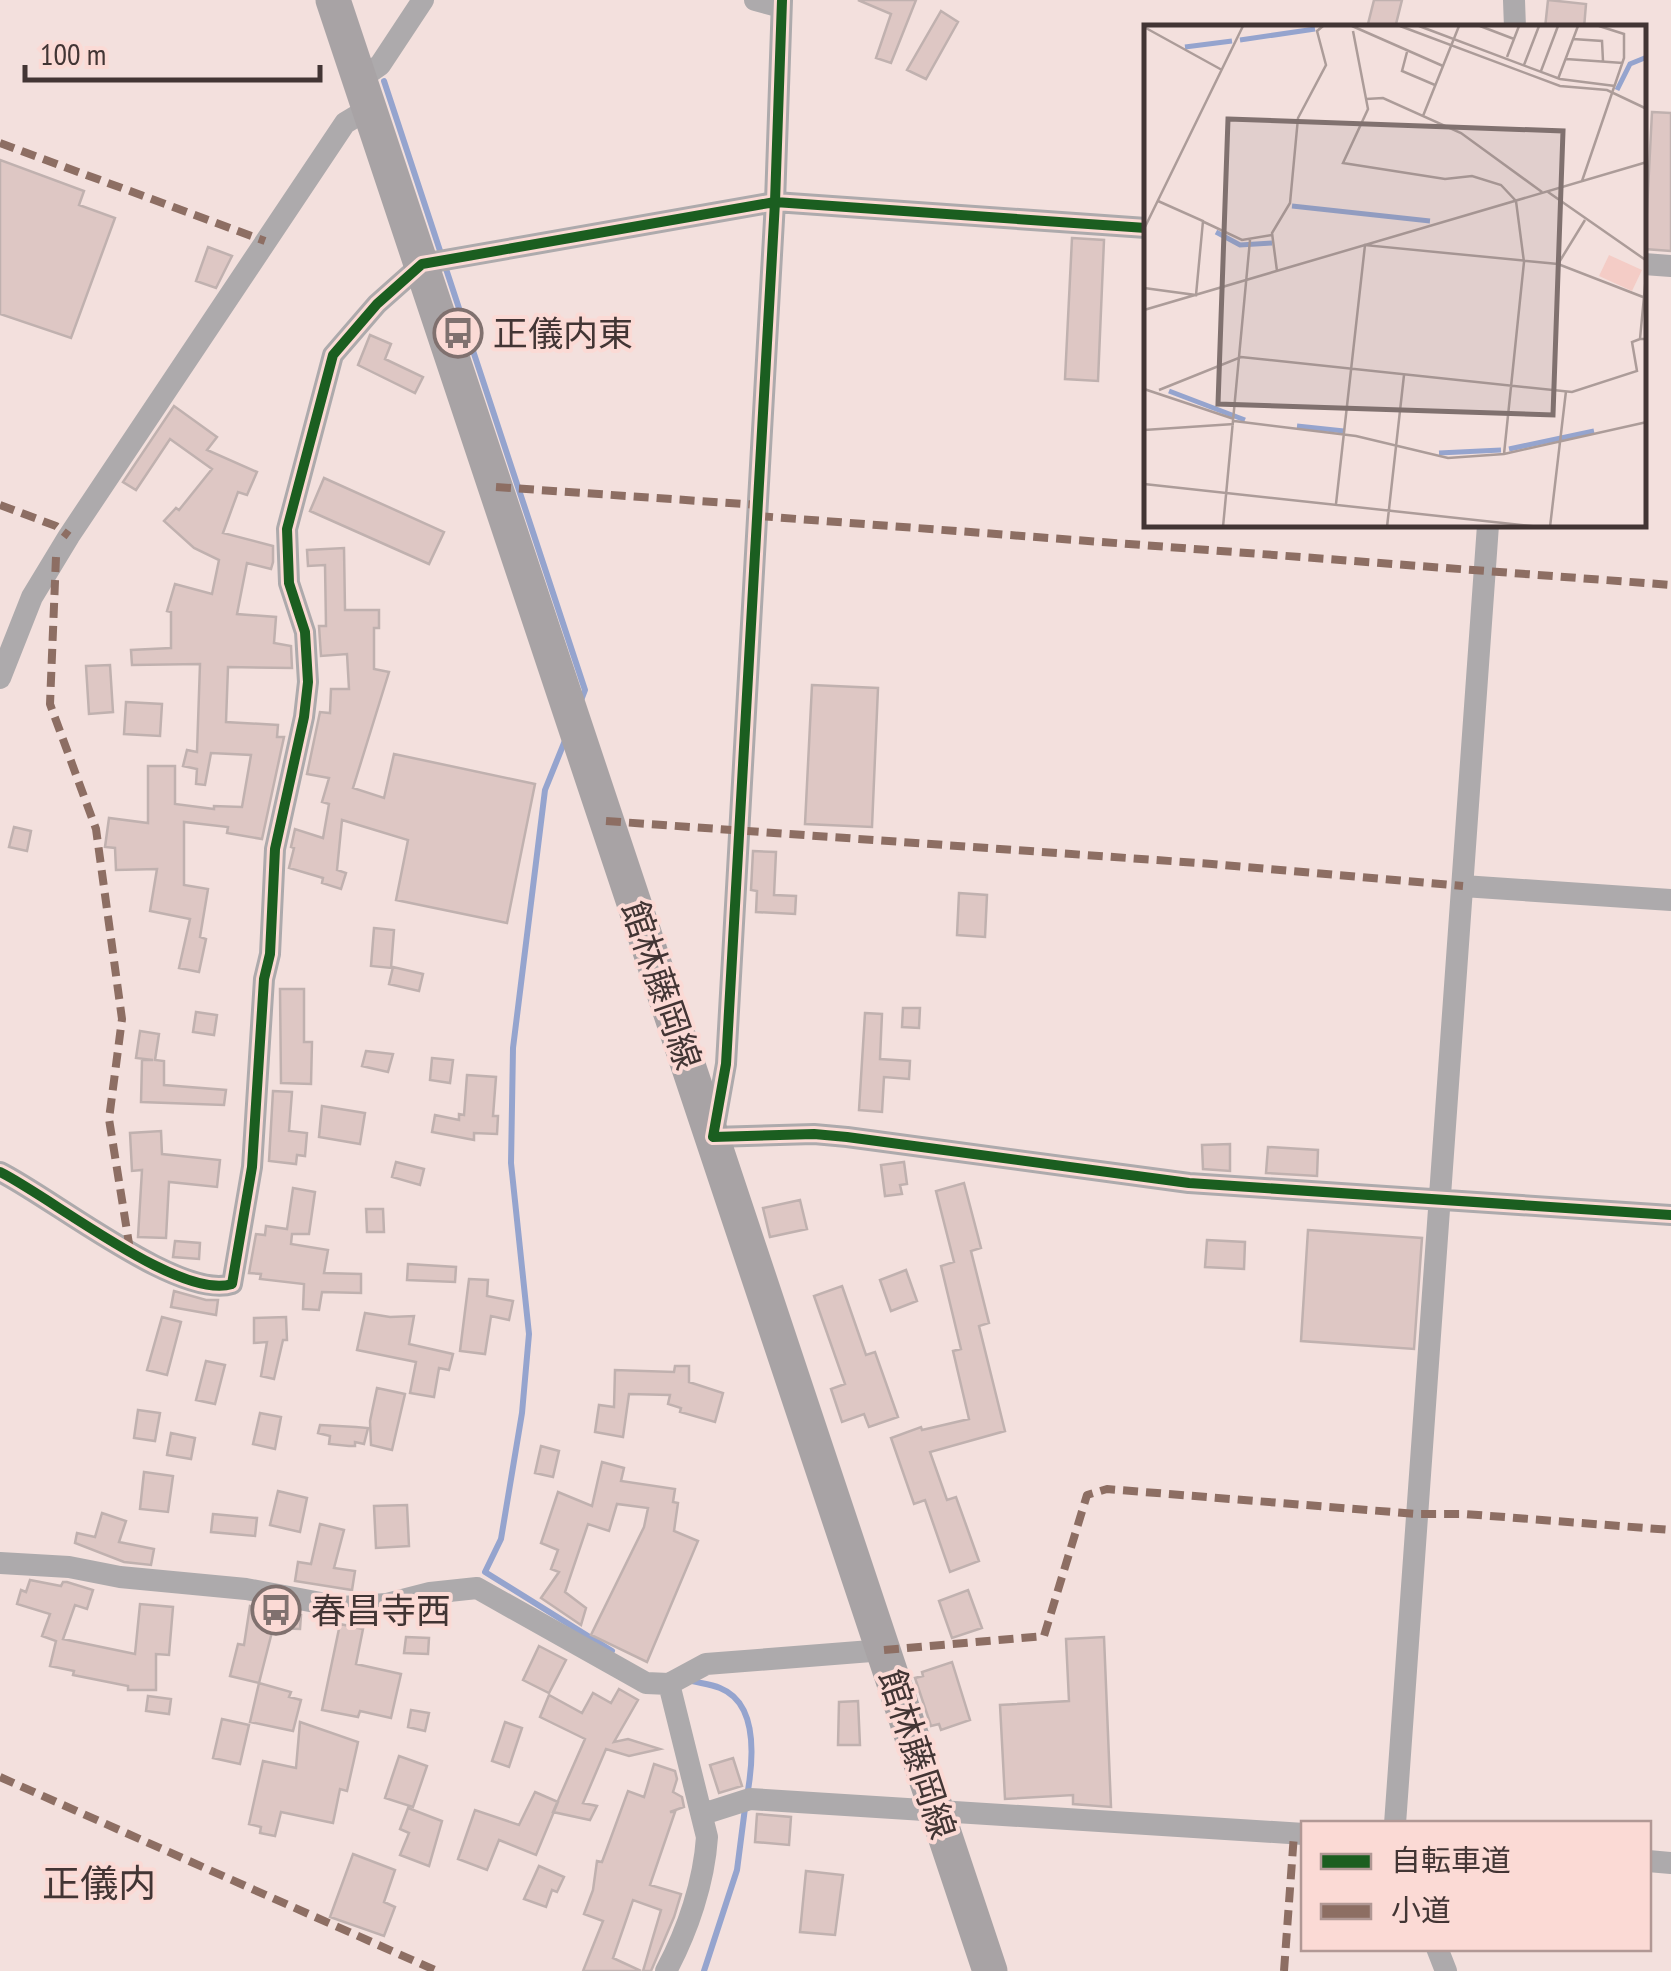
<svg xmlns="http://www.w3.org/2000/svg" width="1671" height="1971" font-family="'PT Sans Narrow','Noto Sans JP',sans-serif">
  <rect width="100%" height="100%" fill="#f3e0dd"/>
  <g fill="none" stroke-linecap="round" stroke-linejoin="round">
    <path stroke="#95a4ce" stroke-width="6" d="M384,81L585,690L580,703
      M566,738L545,790L513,1048L511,1163L529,1334L522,1413L501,1539L485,1572L612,1651
      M688,1680C698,1683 710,1684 720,1688C760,1704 753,1763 747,1796
      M704,1971L737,1870L745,1808"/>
  </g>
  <path fill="#dec7c4" stroke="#c0b1af" stroke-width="2.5" d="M858,0H916L891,63L876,58L891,14Z
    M1374,0H1402L1395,28L1368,24Z
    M1548,0L1586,4L1584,28H1545Z
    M941,11L958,22L926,79L907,70Z
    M1652,112L1671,113V251L1645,249Z
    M0,160L84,191L79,205L115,218L71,338L0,314Z
    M1072,238L1104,240L1098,381L1065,379Z
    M208,247L232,256L216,288L196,281Z
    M370,335L391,344L385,359L423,377L415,393L358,365Z
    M174,406L217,437L207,450L257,472L247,495L238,492L223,533L273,546V562L271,569L247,563L237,614L276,617L274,643L291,646L292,668L228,667L226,722L278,725L277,737H284L262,839L227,833L228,827L184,822V885L208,889L200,937L206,939L199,972L179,968L190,919L150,911L157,869L116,870L115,848L105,847L109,818L148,823V766H175V804L214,809V806L242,807L251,755L211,753L205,785L196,784L197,769L183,766L187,750L197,752L200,664L132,665L131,650L171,648V612L167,611L175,584L212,594L219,560L194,548L164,521L176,508L179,510L212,469L170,439L136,490L123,482Z
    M324,478L444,532L429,564L310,511Z
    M344,548L345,610H379V628H374V669L389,672L353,788L384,798L394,754L535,784L507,923L396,900L408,840L342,820L337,870L346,873L341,889L322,883L323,878L289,868L294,848L291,847L295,829L323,838L329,804L322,802L329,778L307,774L320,712L330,713L331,689H349L347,654L321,656L319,626H326L325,565L308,566L307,550Z
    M110,665L113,712L89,714L86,666Z
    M812,685L878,688L872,827L805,824Z
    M126,702L162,704L160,736L124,734Z
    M14,827L31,831L27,851L9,847Z
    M753,851L776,852L774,895L796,896L795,914L756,912L757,891L751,890Z
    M959,893L987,895L985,937L957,935Z
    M374,928L394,930L391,968L371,966Z
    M393,967L423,974L419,991L389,984Z
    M280,989H304V1042H312L311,1084L281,1083Z
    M903,1008H920L919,1028L902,1027Z
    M196,1012L217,1015L214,1035L193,1032Z
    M865,1013L882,1014L880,1059L910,1061L909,1079L884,1077L882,1112L859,1110Z
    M140,1031L159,1034L155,1060L164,1061V1085L226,1090L224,1105L141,1102L142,1060H153L136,1058Z
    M366,1051L393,1054L388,1072L362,1066Z
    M432,1058L453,1060L450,1083L430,1080Z
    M467,1075L496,1077L493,1116H498L497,1134L474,1133V1140L432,1132L435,1115L459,1120V1114L464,1115Z
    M273,1091L292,1092L289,1131L307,1133L305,1156L297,1155L296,1164L269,1161Z
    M322,1106L365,1113L360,1144L319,1137Z
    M161,1131L162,1154L220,1160L217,1187L169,1182L166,1238L138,1237L142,1170L132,1171L130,1133Z
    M1230,1144V1171L1203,1169L1202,1145Z
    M1268,1147L1318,1150L1317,1176L1266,1173Z
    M396,1162L424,1169L420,1185L392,1177Z
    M904,1162L907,1184L900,1185L902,1194L885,1196L881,1165Z
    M964,1183L981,1248L971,1251L989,1323L979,1326L1005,1431L930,1452L947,1500L956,1497L979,1561L950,1572L925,1500L914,1504L891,1438L921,1427L922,1430L969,1419L953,1351L961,1349L941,1266L954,1262L936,1191Z
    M293,1188L315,1192L309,1234H292L291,1244L328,1250L324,1273L361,1274V1293L322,1292L319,1310L303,1309L304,1284L260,1279L261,1274L249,1273L256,1234L265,1235L266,1226L287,1229Z
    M800,1200L807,1229L770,1237L763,1208Z
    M366,1209H383L384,1232H367Z
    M1308,1230L1422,1238L1414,1349L1301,1341Z
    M1207,1240L1245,1242L1244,1269L1205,1267Z
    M175,1241L200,1243L199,1259L173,1257Z
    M408,1264L456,1267L455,1282L407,1280Z
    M906,1270L917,1301L891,1311L880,1280Z
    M469,1279L488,1280L487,1296L513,1301L509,1320L491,1316L485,1354L460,1351Z
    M842,1286L866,1355L875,1352L898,1417L869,1427L864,1414L842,1422L831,1389L845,1384L814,1296Z
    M174,1291L206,1300H218L216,1315L171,1307Z
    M365,1313L390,1317L414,1316L409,1344L453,1354L449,1370L439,1368L434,1397L410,1393L416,1362L357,1350Z
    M162,1317L181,1322L167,1375L147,1370Z
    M286,1317L287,1340H283L274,1379L261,1376L267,1342L254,1343V1318Z
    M206,1361L225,1365L215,1404L196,1400Z
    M675,1366H689V1382L723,1393L715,1422L680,1412L681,1408L668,1404L670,1395L629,1394L623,1437L595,1432L599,1405L614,1407L615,1370L674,1372Z
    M377,1388L405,1394L392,1450L371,1445L370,1421Z
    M138,1410L160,1413L155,1441L134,1438Z
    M260,1413L281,1417L275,1449L253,1444Z
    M320,1425L356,1427L368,1428L364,1444L355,1442V1446H349L329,1444L330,1436L318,1433Z
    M171,1433L195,1438L191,1459L167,1455Z
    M541,1446L559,1451L553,1477L535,1473Z
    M602,1462L624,1468L621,1481L675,1489L673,1502L678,1503L674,1531L698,1541L647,1662L591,1635L644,1527L648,1508L617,1504L609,1531L588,1524L565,1592L586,1608L581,1625L541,1598L559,1572L551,1569L558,1550L541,1543L558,1492L592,1506Z
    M144,1472L173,1476L168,1512L140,1509Z
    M278,1491L307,1498L300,1532L270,1525Z
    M407,1505L409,1546L376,1548L374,1506Z
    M102,1513L126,1521L119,1542L154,1549L151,1565L124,1562L75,1543L77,1533L95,1537Z
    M213,1514L257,1518L255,1536L211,1532Z
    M320,1524L344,1530L334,1568L355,1571L352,1590L295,1581L298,1562L311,1564Z
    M30,1580L61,1586L63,1582H67L93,1590L87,1609L75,1605L63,1639L135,1654L140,1604L173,1607L169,1655L156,1654V1690H128V1686L73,1675L74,1671L50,1666L56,1641L42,1636L50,1614L17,1604L21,1590L26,1592Z
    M968,1590L982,1628L952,1638L939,1601Z
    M250,1606L301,1615L300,1629L273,1628L259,1683L230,1676L238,1644L244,1645Z
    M340,1624L363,1629L356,1664L401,1674L391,1718L360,1711L358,1717L322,1710Z
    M406,1637L429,1638L428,1654L404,1653Z
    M1104,1637L1111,1807L1073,1804V1795L1005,1799L1000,1705L1069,1701L1066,1639Z
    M539,1646L566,1660L549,1693L523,1680Z
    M952,1662L970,1720L941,1730L939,1724L931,1726L915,1678L923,1676L922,1672Z
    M259,1683L291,1692L289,1697L301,1700L293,1731L250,1722Z
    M619,1689L638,1700L614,1742L628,1739L660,1749L629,1756L606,1749L583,1803L597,1806L590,1820L553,1812L585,1739L540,1717L549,1695L582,1713L593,1693L611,1703Z
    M148,1696L171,1699L169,1714L146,1711Z
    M858,1701L860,1745H838L839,1702Z
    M411,1710L429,1713L425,1731L408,1727Z
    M222,1719L249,1725L240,1764L213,1758Z
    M300,1722L358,1742L347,1791L340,1789L333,1823L281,1812L275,1836L260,1833L261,1827L249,1824L263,1761L296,1768Z
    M505,1722L522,1728L509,1767L492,1761Z
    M399,1756L427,1766L413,1807L385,1798Z
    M733,1758L742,1786L719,1793L710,1765Z
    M654,1764L675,1771L677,1779L673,1792L682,1797L684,1807L670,1812H675L650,1885L681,1894L674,1917L651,1971H643L661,1910L633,1900L613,1958L641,1971H583L603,1921L584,1914L593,1890L597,1861L602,1862L628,1791L644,1797Z
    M535,1792L558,1802L536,1855L499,1840L487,1870L458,1859L475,1810L519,1825Z
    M408,1808L442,1821L429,1866L400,1855L409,1833L400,1829Z
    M757,1814L791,1817L789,1845L755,1842Z
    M353,1854L395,1870L384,1902L395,1907L384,1936L330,1917Z
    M539,1866L564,1877L557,1892L552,1890L546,1907L524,1899Z
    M806,1871L843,1875L835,1935L800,1932Z"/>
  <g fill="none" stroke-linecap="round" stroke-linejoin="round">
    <path stroke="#adaaac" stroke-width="22" d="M755,0L781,7
      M782,0L775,202L726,1064L713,1137L814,1134L847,1137L1189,1183L1671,1215
      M1514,0L1515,28
      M360,79L380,65L423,0
      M1644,264L1671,266
      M0,678L32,597L69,536L345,123L370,108
      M1463,886L1671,900
      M0,1172C51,1197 180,1301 232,1284L252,1167L264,979L270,954L275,849L304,717L308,682L305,632L289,583L287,529L333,355L377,304L422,264L775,202L1146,228
      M0,1563L69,1567L120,1577L246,1589L342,1607L387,1604L430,1593L477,1588L646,1683L669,1684L706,1664L884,1650
      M703,1814L750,1799L1304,1834
      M1395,1824L1488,525
      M1648,1861L1671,1863
      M1437,1948L1446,1971
      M666,1971C688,1930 704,1882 707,1837L669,1684"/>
    <path stroke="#a8a3a5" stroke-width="35" d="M333,0L990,1971"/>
    <path stroke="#8d6e63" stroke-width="8" stroke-dasharray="15 8" stroke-linecap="butt" d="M0,143L265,241
      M496,487L758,505
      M0,505L56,526L69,536
      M758,516L1671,585
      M56,557L50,704L96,829L122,1019L109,1119L130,1250
      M606,821L1212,864L1463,886
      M884,1650L1044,1636L1087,1495L1107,1489L1417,1514H1465L1671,1530
      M0,1777L437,1971
      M1284,1971L1294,1834"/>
    <g stroke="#fbdad5" stroke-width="16">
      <path id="cycleway" d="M782,0L775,202L726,1064L713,1137L814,1134L847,1137L1189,1183L1671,1215
        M0,1172C51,1197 180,1301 232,1284L252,1167L264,979L270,954L275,849L304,717L308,682L305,632L289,583L287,529L333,355L377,304L422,264L775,202L1146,228"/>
    </g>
    <use href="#cycleway" stroke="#1b5e20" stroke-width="10"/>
  </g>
  <defs>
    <g id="bus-ring" transform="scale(2.5)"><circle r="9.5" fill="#fbdad5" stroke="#80716f" stroke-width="1.5"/><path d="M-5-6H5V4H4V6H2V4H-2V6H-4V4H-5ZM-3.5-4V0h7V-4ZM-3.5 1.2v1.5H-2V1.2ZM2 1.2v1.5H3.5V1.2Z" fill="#80716f"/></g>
  </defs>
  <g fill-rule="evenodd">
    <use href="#bus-ring" x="458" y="333"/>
    <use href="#bus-ring" x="276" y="1610"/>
  </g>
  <g text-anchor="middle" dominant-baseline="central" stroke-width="8" stroke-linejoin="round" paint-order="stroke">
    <g font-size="35" fill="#423534" stroke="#fbdad5" text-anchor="start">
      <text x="493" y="333">正儀内東</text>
      <text x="311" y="1610">春昌寺西</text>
    </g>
    <g font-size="35" fill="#423534" stroke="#fbdad5">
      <text transform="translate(662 985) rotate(71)">館林藤岡線</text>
      <text transform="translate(918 1754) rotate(72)">館林藤岡線</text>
    </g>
    <g font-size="38" fill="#423534" stroke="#fbdad5">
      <text x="99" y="1882">正儀内</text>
    </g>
  </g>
  <g transform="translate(1144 25)">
    <rect width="502" height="502" fill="#f3e0dd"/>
    <path d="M465,230L498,245L488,266L455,251Z" fill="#f4ccc6"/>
    <path fill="none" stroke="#95a4ce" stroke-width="5" d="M96,15L171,4M41,22L88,16M473,65L486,39L503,32M148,181L286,196M72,207L96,220L128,218M25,366L101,395M153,401L200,406M365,424L450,406M295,428L357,425"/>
    <path fill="none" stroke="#ac9c99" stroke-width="2.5" d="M208,1L299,41M256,1L416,61L463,65L503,84M275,1L416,54L471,61M336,1L370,14M0,2L78,45M209,6L224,84L199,138L301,154L328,151L357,160L372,176L380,237L360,429M429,14L458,16L459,36M263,27L258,46L291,60M363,32L375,1M422,34L479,38M380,40L395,1M397,46L414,1M414,54L434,1M222,74L239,73L317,108L398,167M279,91L315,1M438,156L480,33V9L455,1M404,167L503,236M60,197L98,215L128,210M0,204L99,1M414,239L441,195M503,240L496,314H503M133,246L128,208L146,178L154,93L182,40L173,6L179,1M0,263L52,270L59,196L14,176M0,285L503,137M0,364L90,394M15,365L97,332L428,367L493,346L488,317L496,314M90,396L212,411L304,433L360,429L503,397M0,405L90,399M0,459L396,502M192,479L221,220L414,239L499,272M79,502L106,215M243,502L260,350M406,502L422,366"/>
    <path fill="#80716f" fill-opacity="0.15" stroke="#80716f" stroke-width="5" d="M84,94L419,106L409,390L74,379Z"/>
    <rect width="502" height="502" fill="none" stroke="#423534" stroke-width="5"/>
  </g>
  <rect x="1301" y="1821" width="350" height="130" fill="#fbdad5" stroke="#b19895" stroke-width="2.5"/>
  <rect x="1321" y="1854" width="50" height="15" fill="#1b5e20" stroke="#b19895" stroke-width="2.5"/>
  <text x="1391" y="1871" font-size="30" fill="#423534">自転車道</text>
  <rect x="1321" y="1904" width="50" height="15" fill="#8d6e63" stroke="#b19895" stroke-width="2.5"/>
  <text x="1391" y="1921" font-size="30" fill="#423534">小道</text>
  <path d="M25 65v15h295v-15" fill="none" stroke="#423534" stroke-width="5"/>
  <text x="40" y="65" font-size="30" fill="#423534" stroke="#fbdad5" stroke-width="8" paint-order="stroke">100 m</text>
</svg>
